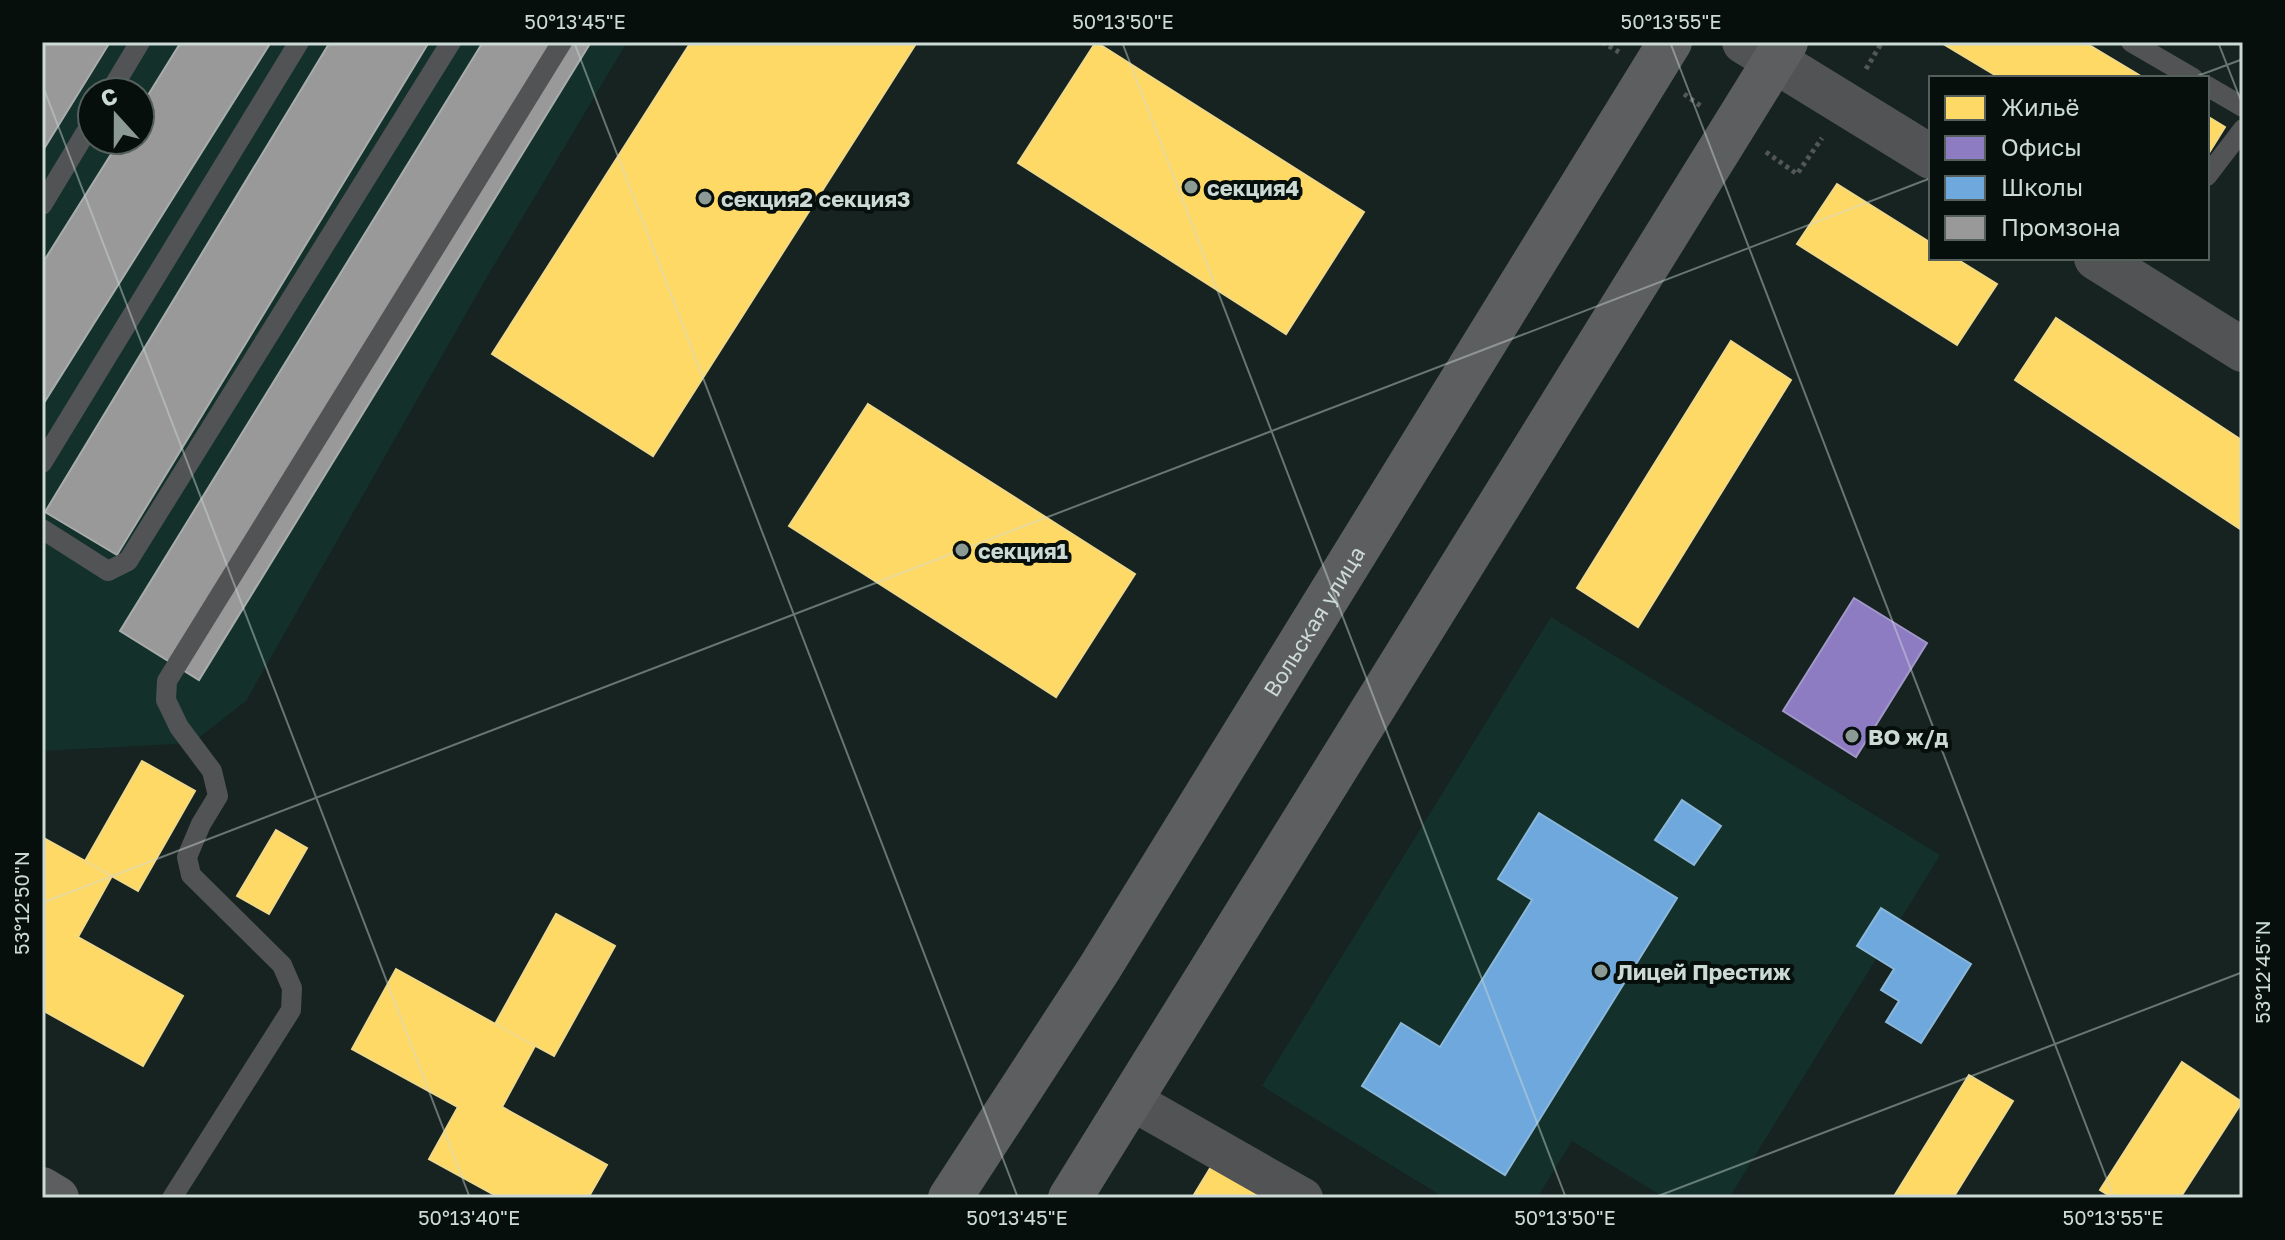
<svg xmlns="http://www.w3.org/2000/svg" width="2285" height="1240" font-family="'Golos Text',sans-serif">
  <rect width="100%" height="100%" fill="#162320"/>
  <path fill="#13312a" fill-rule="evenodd" d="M42,42H627L484,282L246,701L192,743L42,751ZM92,92H140V140H92Z
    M1551,617L1940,855L1729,1198H1665L1572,1141L1537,1198H1445L1262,1086Z"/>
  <path fill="#ffd966" stroke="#f0d988" stroke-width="2" d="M691,42H917L653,456L492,354Z
    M1096,42L1364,212L1286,334L1018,163Z
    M1940,42H2084L2144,78H2000Z
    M2207,116L2225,127L2207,156Z
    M1837,184L1931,243V258H1955L1997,284L1957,345L1797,244Z
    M2056,318L2243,441V531L2015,380Z
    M1731,341L1791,380L1638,627L1577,588Z
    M868,404L1135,574L1056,697L789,526Z
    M142,761L195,791L138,891L85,861Z
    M276,830L307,848L269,914L237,896Z
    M42,837L112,876L78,937L183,996L143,1066L42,1010Z
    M556,914L615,946L554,1056L495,1024Z
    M396,969L535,1046L502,1107L607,1165L588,1198H500L429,1159L458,1107L352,1049Z
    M2182,1062L2242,1102L2180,1198H2113L2100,1190Z
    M1969,1075L2013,1101L1953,1198H1893Z
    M1214,1162L1272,1198H1192Z"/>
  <path fill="#8e7cc3" stroke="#a198c9" stroke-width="2" d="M1854,598L1927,643L1856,757L1783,711Z"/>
  <path fill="#6fa8dc" stroke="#8bb7da" stroke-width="2" d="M1682,800L1721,826L1694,865L1655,840Z
    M1539,813L1677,898L1505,1175L1362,1086L1401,1023L1440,1047L1532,900L1498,879Z
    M1881,908L1971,964L1921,1043L1886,1022L1899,1001L1881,990L1894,969L1857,946Z"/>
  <path fill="#999" stroke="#a8acab" stroke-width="2" d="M42,42H110L42,152Z
    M181,42H271L42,406V264L120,140H140V108Z
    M330,42H429L117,555L45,512Z
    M483,42H591L199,680L120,631Z"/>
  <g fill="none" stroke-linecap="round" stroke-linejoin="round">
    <path stroke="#525656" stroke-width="5" stroke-dasharray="4 4" stroke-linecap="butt" d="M1602,42L1619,52
      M1866,69L1882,42
      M1684,94L1702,107
      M1766,152L1797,174L1822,138"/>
    <path stroke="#525355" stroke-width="20" d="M2131,42L2193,78
      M2207,86L2243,107
      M110,92L140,42
      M2207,176L2243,129
      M42,205L92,122
      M42,463L299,42
      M42,529L108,571L128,561L451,42
      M172,1198L291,1010L292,988L282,965L191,875L187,857L201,824L218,796L212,771L179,727L166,700L167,681L562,42"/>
    <path stroke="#525355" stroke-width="40" d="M1131,1100L1303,1198"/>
    <path stroke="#525355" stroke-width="44" d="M1744,42L1931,157
      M2096,258L2243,350"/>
    <g stroke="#5d5e60" stroke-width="44">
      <path d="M42,1189L57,1198"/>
      <path id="s1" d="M950,1198L1099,969L1670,42"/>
      <path d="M1070,1198L1786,42"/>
    </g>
  </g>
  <path fill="none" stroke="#ccdad6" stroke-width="2" stroke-opacity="0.45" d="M574,42L1018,1198M1122,42L1566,1198M1670,42L2114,1198M2218,42L2243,106M2192,78L2243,59M42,84L470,1198M42,903L1931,178M1653,1198L2243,972"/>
  <g fill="#8c9a96" stroke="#060f0c" stroke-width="3">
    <circle cx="1191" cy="187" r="8"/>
    <circle cx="705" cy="198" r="8"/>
    <circle cx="962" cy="550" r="8"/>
    <circle cx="1852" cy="736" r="8"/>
    <circle cx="1601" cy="971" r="8"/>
  </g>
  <g text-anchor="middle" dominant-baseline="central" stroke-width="8" stroke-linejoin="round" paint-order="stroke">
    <g font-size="22" font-weight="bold" fill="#ccdad6" stroke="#060f0c" text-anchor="start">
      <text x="1207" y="187">секция4</text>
      <text x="721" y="198">секция2 секция3</text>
      <text x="978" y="550">секция1</text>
      <text x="1868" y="736">ВО ж/д</text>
      <text x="1617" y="971">Лицей Престиж</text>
    </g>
    <g font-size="22" fill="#ccdad6" stroke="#060f0c">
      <text stroke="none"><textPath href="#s1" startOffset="682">Вольская улица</textPath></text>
    </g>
  </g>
  <rect width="2285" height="1240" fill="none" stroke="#060f0c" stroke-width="88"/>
  <rect x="1929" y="76" width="280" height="184" fill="#060f0c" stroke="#55605d" stroke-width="2"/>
  <rect x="1945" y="96" width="40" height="24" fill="#ffd966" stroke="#55605d" stroke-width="2"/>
  <text x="2001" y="116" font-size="24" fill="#ccdad6">Жильё</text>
  <rect x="1945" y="136" width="40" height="24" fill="#8e7cc3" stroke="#55605d" stroke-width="2"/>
  <text x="2001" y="156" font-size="24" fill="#ccdad6">Офисы</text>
  <rect x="1945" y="176" width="40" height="24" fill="#6fa8dc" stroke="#55605d" stroke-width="2"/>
  <text x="2001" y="196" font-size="24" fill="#ccdad6">Школы</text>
  <rect x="1945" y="216" width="40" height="24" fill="#999999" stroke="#55605d" stroke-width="2"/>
  <text x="2001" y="236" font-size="24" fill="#ccdad6">Промзона</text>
  <g transform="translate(116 116) rotate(339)"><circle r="38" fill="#060f0c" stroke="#55605d" stroke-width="2"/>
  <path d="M0-6L14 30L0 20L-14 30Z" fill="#8c9a96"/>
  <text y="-12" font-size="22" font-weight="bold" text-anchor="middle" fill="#ccdad6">С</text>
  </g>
  <rect x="44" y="44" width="2197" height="1152" fill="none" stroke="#ccdad6" stroke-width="3"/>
  <g font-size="20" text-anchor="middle" fill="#ccdad6">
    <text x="575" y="29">50°13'45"E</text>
    <text x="1123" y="29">50°13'50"E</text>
    <text x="1671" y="29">50°13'55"E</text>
    <text transform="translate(22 903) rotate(-90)" y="7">53°12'50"N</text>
    <text transform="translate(2263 972) rotate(-90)" y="7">53°12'45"N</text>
    <text x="469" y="1225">50°13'40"E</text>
    <text x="1017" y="1225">50°13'45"E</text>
    <text x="1565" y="1225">50°13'50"E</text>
    <text x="2113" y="1225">50°13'55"E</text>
  </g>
</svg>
